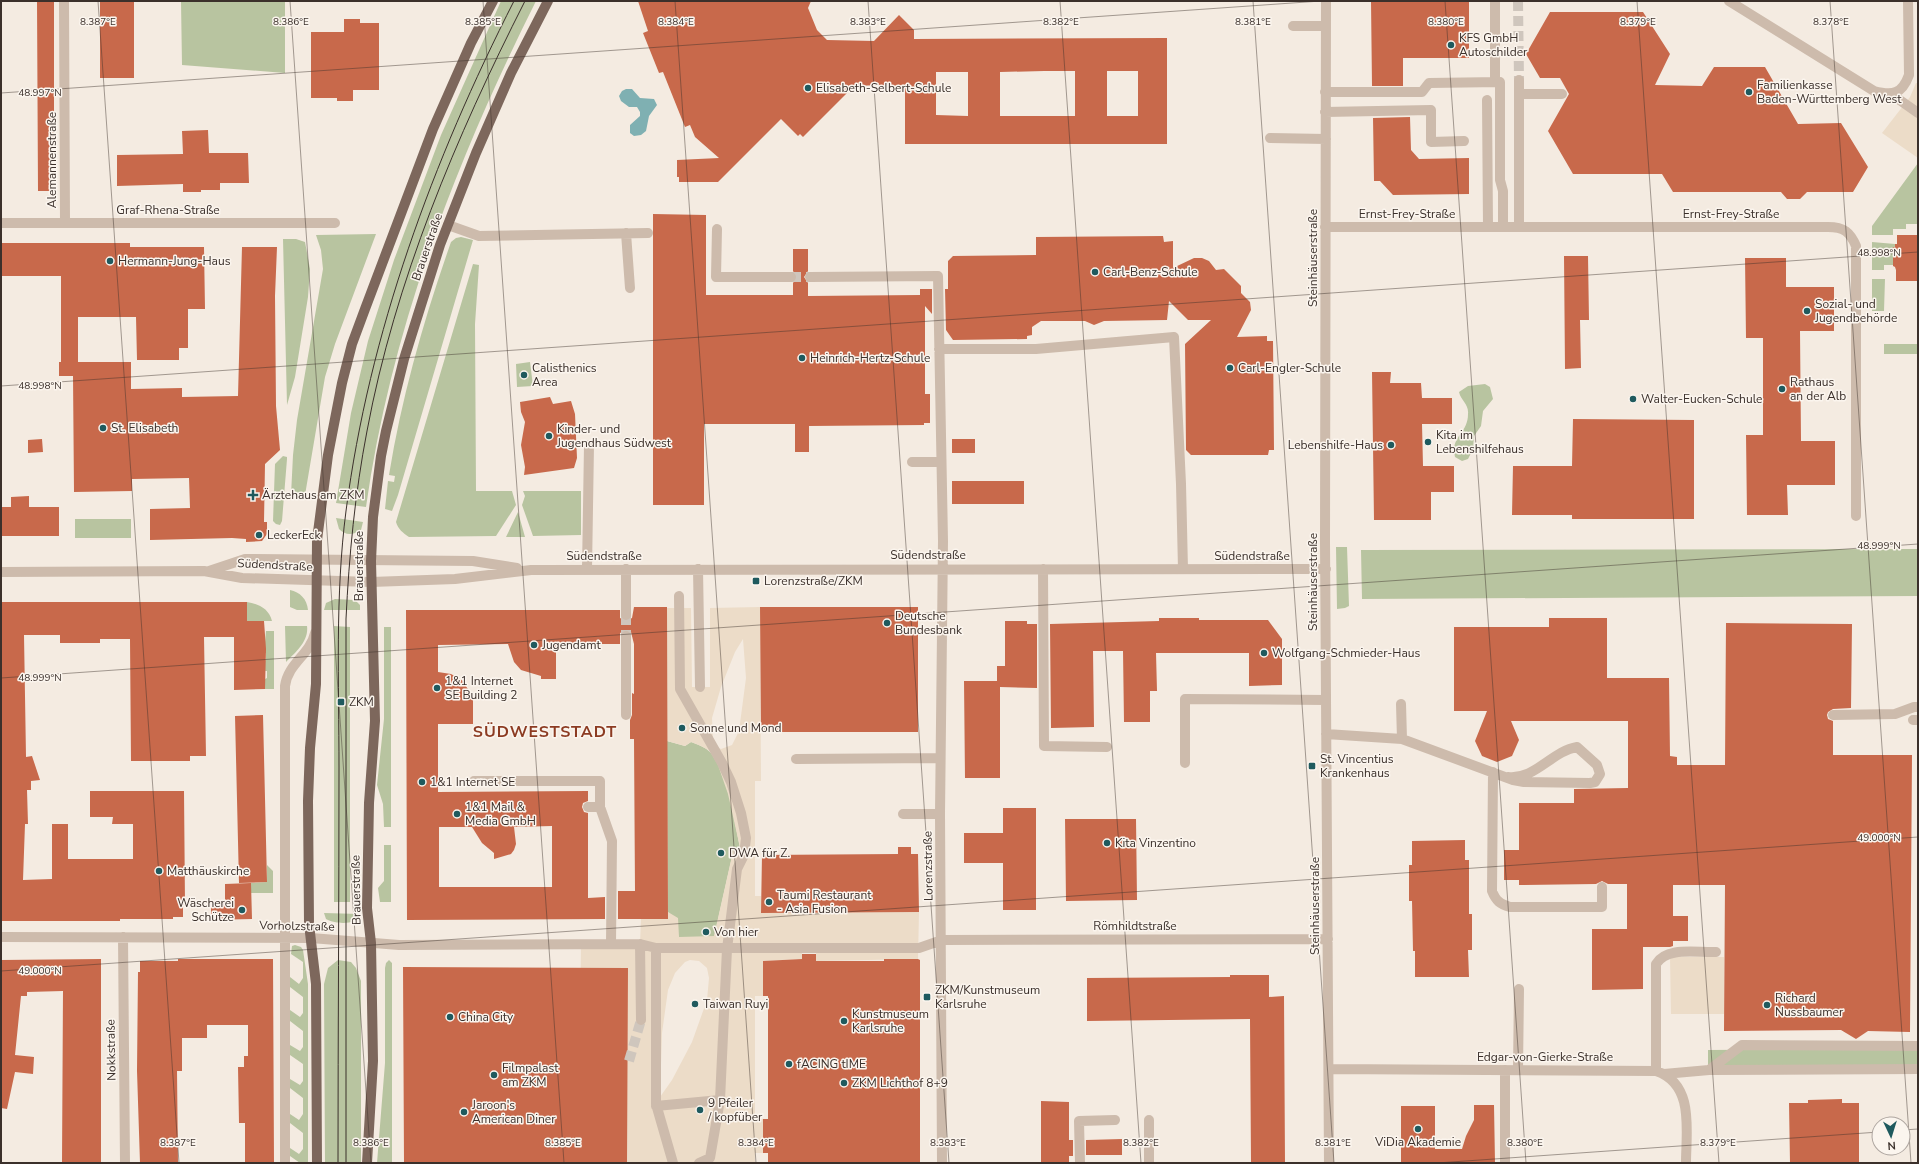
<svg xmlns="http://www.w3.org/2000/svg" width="1919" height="1164" font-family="'Nunito Sans',sans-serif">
  <rect width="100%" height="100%" fill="#f4ebe1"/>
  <path fill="#b8c4a0" d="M181,1H285V73L182,65Z
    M501,1H536C456,161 391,329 366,507L336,503L351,413L368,341L394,260L441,135Z
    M1918,163V224H1906V229H1893V235H1872V226Z
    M376,234L335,344L325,377L305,495L301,497L291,495L293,455L297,420L323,269L321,250L316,235Z
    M461,237L473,240L398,495L392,511L385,509L388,481L394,482L395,476L389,475C402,395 424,319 451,242L456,238Z
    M283,239H296L305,242L310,269L308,297L295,377L287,405Z
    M1872,242L1895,244V247H1893V265H1884V270H1872Z
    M473,264L479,265L475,324L476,491H512L516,505L496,536L409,537C403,533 398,529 396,522Z
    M1872,279H1885L1884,311H1872Z
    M1884,344H1918V354H1884Z
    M530,362L533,386L517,387L516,364Z
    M1485,384L1490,387L1493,399L1483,411L1481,426L1474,436L1473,449L1468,459L1462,461L1455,457C1450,436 1468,434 1468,414C1469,404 1461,401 1459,392L1468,386Z
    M283,456L287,457V459L282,521L280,525L276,524L273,521L275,464Z
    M523,491H581V535L533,536L522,505L525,496Z
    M518,512L525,537H506Z
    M336,518L363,522L361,530C353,535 346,536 339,529Z
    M75,519H131V538H75Z
    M1336,547H1347L1349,606L1345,608L1337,609Z
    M1918,549V596L1362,599L1361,550Z
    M290,590C300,592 307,599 308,610H297L290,607Z
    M335,599L355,600L360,605V610H324L326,603Z
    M247,602C259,604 269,609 272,621H247Z
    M285,626H307C309,641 296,652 286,662Z
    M334,626L350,627V902H334Z
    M384,627H391V827H384L383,804L377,785L384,719Z
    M266,631H274V689H265V679L267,678V671H264V661L266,660V653H264Z
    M667,741L685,746L691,742C697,744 705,747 710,752C728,772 735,825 741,852L734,848L714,937H679L668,912Z
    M384,845H391V902H380L378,888L384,881Z
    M267,865L273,871V893H251V883L267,882Z
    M324,913L360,914C358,926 334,924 326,919Z
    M295,945L301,947L303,950L308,984V1163H300L290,1156V1148L299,1154L303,1149V1133L290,1123V1114L299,1120L303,1114V1098L290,1088V1079L300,1085L303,1081V1064L290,1055V1045L300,1051L303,1047V1031L290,1021V1010L300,1017L303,1013V997L290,987V977L299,984L303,978V962L291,954L292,946Z
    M338,960L351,962L356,968L361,981V1163H325L324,984L328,968Z
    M389,960L392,963V1163H377L385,1063V968L386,963Z
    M1890,1049L1918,1050V1065L1708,1067V1050Z"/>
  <path fill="#ecdcc8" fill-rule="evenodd" d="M1916,83H1918V158L1882,133L1910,97Z
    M760,607L761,781H755V896H761V913L919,912L918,959L816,961V950H802V961L801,959L763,961V996H755V1119H763V1153H755V1163H484L580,1024L581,944H640L641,919H667L668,912L678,918L679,937L714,936L734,847L741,852L728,794L718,765L710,751L701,746L691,742L685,746L667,741V608H691L692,687H710V608ZM743,639L746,678L739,731L732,745L721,749L717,747L713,739L712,718L721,687L735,652ZM690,960L699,961L707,968L709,978L707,1000L692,1042L672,1080L660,1097L662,1033L668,990L675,973L685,962Z
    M1670,957H1724V1014H1671Z"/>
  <path fill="#7fb0b2" d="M626,89H632L640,98L654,99L657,105L649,116L646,131L641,135L634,136L630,133V125L640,116V112L637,107H629L621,101L619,96L622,91Z"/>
  <path fill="#c8694b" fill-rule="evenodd" d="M37,1H54V191H38Z
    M100,1H134V78H100Z
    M638,1H811L808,8L817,30L827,40L874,41L899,15L914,30V39L1167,38V144H905V88H880V85L854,86L803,137L800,134L798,136L781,119L718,182H679V177H677V160L719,158L695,137L690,125L685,127L663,72L659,73L643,33L648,31ZM1044,71H1075V116H1000V72ZM1107,71H1138V116H1107ZM936,72H968V116L936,115Z
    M1371,1H1469V58H1403V86H1372Z
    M1550,12H1643L1670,54L1655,85L1702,86L1714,67H1765L1798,124L1841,123L1868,167L1853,192H1807L1800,199H1787L1781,192H1673L1662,174H1573L1548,131L1569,94L1560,78H1540L1526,54Z
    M344,19H360V23H379V90H353V101H337V98H311V32H344Z
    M1410,117L1411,150L1419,159L1469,158V194L1393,195L1380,181H1374L1373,118Z
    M208,130L209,153H248L249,183H220V190H201V192H183V184L117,186V155L183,154L182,131Z
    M653,214L706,215V295H793V283L797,277L793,271V249H808V271L804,277L808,283V296L920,295V289H932V314L925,306V394H930V423H924V425L809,426V452H795V424H704V505H653Z
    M1897,235H1918V281H1896V270L1895,267L1893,266V247H1895V244H1897Z
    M1163,236L1164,242L1173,241V268L1194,258H1202L1209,261L1216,270L1224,269L1241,286V293L1250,302L1251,310L1237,337L1267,336V341H1273L1274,450H1269L1268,455H1191L1186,450L1185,344L1211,320H1188L1169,301L1167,320L1104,321L1094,325L1085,321H1041L1032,327V335L1027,336V339L953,340L946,330L945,289H948V261L953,256L1036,255V237Z
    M1,243H130V247H204L205,309H188V348H179V360H137L136,317H78V362H131V389L182,388V397L238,396L242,247H277L275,296L276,406L280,450L265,464L264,522H267V534L262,541L246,542V539L232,538L150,540V509L190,508L189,478L132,479V491L74,492L73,376H59V362H61V276H1Z
    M1564,256H1588L1589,320H1580L1581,368L1565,369Z
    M1745,258H1786V287H1834V331H1800L1801,441H1835V485H1787L1788,515H1747L1746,435H1763V338H1746Z
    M1372,372H1391L1390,383H1421L1422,398H1452V424H1422L1423,466H1454V492H1431V520H1374Z
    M550,397L553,404L571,401L575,414L577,458L574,468L524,475L525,467L521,445L525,422L521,412L520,402Z
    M1573,419L1694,420V519H1572V515H1512L1513,466H1572Z
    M42,439L43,452L28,453V440Z
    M952,439H975V453H952Z
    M952,481H1024V504H952Z
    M29,496V507H59V536H1V507H11V497Z
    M1,602H247V621H264L266,649L265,689L234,690V637H204L206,756H190V761H131L130,639H100V643H60V635H24L26,757L32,756L40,780L31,781V790H27L28,824H25L23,880L52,879V824H68V859H133V824H112L113,817H90V791H184L185,905H183V917H173V919H120V921H1Z
    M634,607H667L668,919H618V891H635L634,739H630V720L632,715V693L634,694V644L631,632L626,630L620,633V644H556V679H541V676L521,670L514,662L508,644L438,645V672L451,674L462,680L473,697V724H438V792L588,791V801L583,803L582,807L584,812L588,813V898L605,897V919L407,920L406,610H620V618L626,621L632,618ZM552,826V887H439V827H472L482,843L494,853V859L511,854L514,850L516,844L514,827Z
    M760,607H918V732H761Z
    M1159,618H1199V620H1268L1282,639V685L1249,686V653H1156L1157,691H1150V722H1124L1123,651H1093L1094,727L1051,728L1050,624L1159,621Z
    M1549,618H1607V678H1669L1670,756L1677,757V765H1725L1726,623L1852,624L1851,708L1833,709L1828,712L1827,715L1828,719L1833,721V755H1912L1910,1032L1868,1031L1856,1039L1841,1030L1724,1031L1725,885H1673V916H1688V941H1673V946L1670,947H1643V989L1592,990V929H1627V884H1608L1602,881L1596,884L1519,885V880H1504V850H1519V803H1574V789L1628,788V721H1511L1519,740L1512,756L1497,762L1482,756L1475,741L1487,711H1454V627H1549Z
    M1005,621H1027V624H1037V688L1000,687V778H965L964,681H997V666H1005Z
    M263,715L267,882L239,883L235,716Z
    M1003,808H1036V910H1003V863H964V833H1003Z
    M1065,819H1136L1137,900L1066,901Z
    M1465,840V860H1469V914H1472V950H1468L1469,977H1415V951H1413L1412,901H1409V865H1412V841Z
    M898,847H911V854H918L919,912L761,913L762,855L898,854Z
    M251,883L252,919L211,920V902L225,901V884Z
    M802,954H816V961H884V959H918L920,960V1163H768V1153H763V1119H768V996H763V961L802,959Z
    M101,959V1163H62L63,991L27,992V996H21L15,1055L34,1057L33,1074L15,1072L7,1109L1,1108V960Z
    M178,959H273L274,1163H245V1123H239L238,1067H244V1056H248V1025H207V1038H182V1071H177L178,1163H140L137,1071L138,972H140V961H178Z
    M403,967L628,968L627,1163H404Z
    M1230,975H1269V997L1284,996L1285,1163H1251L1250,1019L1087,1021V978L1230,977Z
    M1842,1099V1103H1859V1163H1790L1789,1103H1808V1100Z
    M1041,1101L1069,1102V1140H1073V1156H1069V1163H1041Z
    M1474,1105H1494L1495,1163H1401V1106H1435V1149H1462L1466,1136L1474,1120Z
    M1122,1139V1155H1086V1140Z"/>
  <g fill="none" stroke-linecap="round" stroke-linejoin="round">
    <path stroke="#cfc6bd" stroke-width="10" stroke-dasharray="10 5" stroke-linecap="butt" d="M1518,1L1519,80
      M791,277H810
      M626,615V636
      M629,1061L641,1020"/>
    <path stroke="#cdbbac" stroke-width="10" d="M64,1L65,223
      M1326,1L1325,542L1329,1163
      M1729,1L1874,91C1893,96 1902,94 1909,75L1908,1
      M1293,26H1325
      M1495,82V1
      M1325,92H1422L1429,83L1500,82V180L1503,191V227
      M1519,94V80
      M1891,94L1918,113
      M1487,100L1488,227
      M1325,112L1431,110V142L1464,141
      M1270,138L1326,139
      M1,223H335
      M448,225L479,236L648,233
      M1325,227H1828C1844,227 1850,232 1856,246V516
      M1519,227V94H1562
      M717,229L716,277H791
      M626,233L630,288
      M810,277L938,276L943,541L940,814L942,1163
      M939,349H1036L1174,337L1181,484L1183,569
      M912,462H941
      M626,569V615
      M698,569L700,687
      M1043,569L1044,746L1107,747
      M587,570L589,445
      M209,571L245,559L473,561L517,568
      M1,572L204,571L242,578L371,582L455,579L531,570L1326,569
      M679,596L680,689L722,763L731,782L741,813L746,838L744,855L737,869L727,949L720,1100L710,1158L699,1163
      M626,636V715
      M1401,704L1402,739
      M1833,715L1895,714L1914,707H1918
      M1913,720H1918
      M1326,734L1402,739L1513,780L1524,782L1590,783L1595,782L1600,774L1597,765L1577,747C1552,751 1535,780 1508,777
      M796,759L940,758
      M1185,763V699L1326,700
      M1493,772L1492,891C1496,901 1500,904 1510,907H1602V887
      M474,781H600V807L612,841L611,944
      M588,807H600
      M903,814H940
      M1,937L311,938L399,945L640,944L656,948H919L942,940L1328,939
      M123,937L125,1163
      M640,944L641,1020
      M656,948V1104L673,1163
      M1329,1069L1656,1071C1695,1084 1686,1131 1686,1163
      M1518,1070L1519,989
      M1709,1070L1742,1045L1918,1046
      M1656,1071V964C1667,946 1697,953 1716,952
      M1664,1074L1709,1070L1918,1069
      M656,1106L720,1100
      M1149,1120V1163
      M285,1163V686C288,663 310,655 315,633
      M1080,1163L1079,1121L1115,1120
      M1505,1163V1070"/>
    <path stroke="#7d675c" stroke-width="10" d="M317,1163L316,984L309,924L308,801L310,748L316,684L317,540L328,455L342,383L352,344L365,309L433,129L471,43L493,1
      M367,1163L373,1061L371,943L367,908L369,803L375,721L371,561L373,517L381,456L386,431L404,359L440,245L476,153L511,73L548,1"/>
    <path stroke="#3b302b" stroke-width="1" d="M338,1163C338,1031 339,900 339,768C339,682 335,596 346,511C369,333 433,160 514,1
      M346,1163V619C349,556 355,493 367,431C395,281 456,137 525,1"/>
  </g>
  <path fill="none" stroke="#3b302b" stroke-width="1" stroke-opacity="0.45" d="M98,1L179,1163M290,1L371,1163M483,1L564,1163M675,1L756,1163M868,1L949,1163M1060,1L1141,1163M1253,1L1334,1163M1445,1L1526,1163M1637,1L1719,1163M1830,1L1911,1163M1,93L1321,1M1,386L1918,252M1,678L1918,544M1,971L1918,837M1903,1130L1918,1129M1437,1163L1879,1132"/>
  <g fill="#1f5a5e" stroke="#fbf5ee" stroke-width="1.5">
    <circle cx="1451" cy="45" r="4"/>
    <circle cx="808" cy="88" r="4"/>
    <circle cx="1749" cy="92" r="4"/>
    <circle cx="110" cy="261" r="4"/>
    <circle cx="1095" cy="272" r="4"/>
    <circle cx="1807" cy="311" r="4"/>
    <circle cx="802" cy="358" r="4"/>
    <circle cx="1230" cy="368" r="4"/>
    <circle cx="524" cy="375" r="4"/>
    <circle cx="1782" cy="389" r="4"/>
    <circle cx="1633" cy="399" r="4"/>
    <circle cx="103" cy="428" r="4"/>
    <circle cx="549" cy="436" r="4"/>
    <circle cx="1428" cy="442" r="4"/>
    <circle cx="1391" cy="445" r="4"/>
    <path d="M251 489h4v4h4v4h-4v4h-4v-4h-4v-4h4z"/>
    <circle cx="259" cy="535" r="4"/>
    <rect x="752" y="577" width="8" height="8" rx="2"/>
    <circle cx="887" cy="623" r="4"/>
    <circle cx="534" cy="645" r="4"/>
    <circle cx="1264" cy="653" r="4"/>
    <circle cx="437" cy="688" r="4"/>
    <rect x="337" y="698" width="8" height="8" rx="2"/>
    <circle cx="682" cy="728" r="4"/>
    <rect x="1308" y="762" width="8" height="8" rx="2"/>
    <circle cx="422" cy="782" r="4"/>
    <circle cx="457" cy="814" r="4"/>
    <circle cx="1107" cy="843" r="4"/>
    <circle cx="721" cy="853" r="4"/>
    <circle cx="159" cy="871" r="4"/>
    <circle cx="769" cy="902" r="4"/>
    <circle cx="242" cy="910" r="4"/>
    <circle cx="706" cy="932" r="4"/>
    <rect x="923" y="993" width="8" height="8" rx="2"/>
    <circle cx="695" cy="1004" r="4"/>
    <circle cx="1767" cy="1005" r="4"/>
    <circle cx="450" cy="1017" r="4"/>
    <circle cx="844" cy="1021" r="4"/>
    <circle cx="789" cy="1064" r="4"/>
    <circle cx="494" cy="1075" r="4"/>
    <circle cx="844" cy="1083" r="4"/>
    <circle cx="700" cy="1110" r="4"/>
    <circle cx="464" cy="1112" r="4"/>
    <circle cx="1418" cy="1129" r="4"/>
  </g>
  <g text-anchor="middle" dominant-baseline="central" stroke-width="3" stroke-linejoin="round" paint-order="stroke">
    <g font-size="12" fill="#3b302b" stroke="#fbf5ee" text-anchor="start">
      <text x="1459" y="38">KFS GmbH<tspan x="1459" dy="14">Autoschilder</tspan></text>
      <text x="1757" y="85">Familienkasse<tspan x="1757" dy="14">Baden-Württemberg West</tspan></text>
      <text x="816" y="88">Elisabeth-Selbert-Schule</text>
      <text x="118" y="261">Hermann-Jung-Haus</text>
      <text x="1103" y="272">Carl-Benz-Schule</text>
      <text x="1815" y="304">Sozial- und<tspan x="1815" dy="14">Jugendbehörde</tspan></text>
      <text x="810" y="358">Heinrich-Hertz-Schule</text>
      <text x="532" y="368">Calisthenics<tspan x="532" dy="14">Area</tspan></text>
      <text x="1238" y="368">Carl-Engler-Schule</text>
      <text x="1790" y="382">Rathaus<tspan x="1790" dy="14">an der Alb</tspan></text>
      <text x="1641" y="399">Walter-Eucken-Schule</text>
      <text x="111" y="428">St. Elisabeth</text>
      <text x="557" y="429">Kinder- und<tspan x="557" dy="14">Jugendhaus Südwest</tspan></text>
      <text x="1436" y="435">Kita im<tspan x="1436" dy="14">Lebenshilfehaus</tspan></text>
      <text x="1383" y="445" text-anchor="end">Lebenshilfe-Haus</text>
      <text x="262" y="495">Ärztehaus am ZKM</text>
      <text x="267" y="535">LeckerEck</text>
      <text x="764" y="581">Lorenzstraße/ZKM</text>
      <text x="895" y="616">Deutsche<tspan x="895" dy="14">Bundesbank</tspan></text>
      <text x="542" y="645">Jugendamt</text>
      <text x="1272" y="653">Wolfgang-Schmieder-Haus</text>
      <text x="445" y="681">1&amp;1 Internet<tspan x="445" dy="14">SE Building 2</tspan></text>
      <text x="349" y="702">ZKM</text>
      <text x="690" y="728">Sonne und Mond</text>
      <text x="1320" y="759">St. Vincentius<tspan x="1320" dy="14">Krankenhaus</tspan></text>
      <text x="430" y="782">1&amp;1 Internet SE</text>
      <text x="465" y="807">1&amp;1 Mail &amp;<tspan x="465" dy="14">Media GmbH</tspan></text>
      <text x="1115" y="843">Kita Vinzentino</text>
      <text x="729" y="853">DWA für Z.</text>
      <text x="167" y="871">Matthäuskirche</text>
      <text x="777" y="895">Taumi Restaurant<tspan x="777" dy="14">- Asia Fusion</tspan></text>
      <text x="234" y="903" text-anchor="end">Wäscherei<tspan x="234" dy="14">Schütze</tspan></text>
      <text x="714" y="932">Von hier</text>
      <text x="935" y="990">ZKM/Kunstmuseum<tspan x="935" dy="14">Karlsruhe</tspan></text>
      <text x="1775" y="998">Richard<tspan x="1775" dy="14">Nussbaumer</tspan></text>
      <text x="703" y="1004">Taiwan Ruyi</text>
      <text x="852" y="1014">Kunstmuseum<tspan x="852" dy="14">Karlsruhe</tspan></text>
      <text x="458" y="1017">China City</text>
      <text x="797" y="1064">fACING tIME</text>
      <text x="502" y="1068">Filmpalast<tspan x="502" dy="14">am ZKM</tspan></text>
      <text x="852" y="1083">ZKM Lichthof 8+9</text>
      <text x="708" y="1103">9 Pfeiler<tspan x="708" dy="14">/ kopfüber</tspan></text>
      <text x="472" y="1105">Jaroon's<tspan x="472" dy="14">American Diner</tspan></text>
      <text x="1418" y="1142" text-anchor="middle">ViDia Akademie</text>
    </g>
    <g font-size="12" fill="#3b302b" stroke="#fbf5ee">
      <text transform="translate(52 160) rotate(-90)">Alemannenstraße</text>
      <text x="168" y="210">Graf-Rhena-Straße</text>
      <text x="1407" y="214">Ernst-Frey-Straße</text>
      <text x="1731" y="214">Ernst-Frey-Straße</text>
      <text transform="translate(427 247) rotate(-71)">Brauerstraße</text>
      <text transform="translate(1313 258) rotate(-90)">Steinhäuserstraße</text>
      <text x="928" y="555">Südendstraße</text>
      <text x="604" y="556">Südendstraße</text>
      <text x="1252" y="556">Südendstraße</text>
      <text transform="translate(275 565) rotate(3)">Südendstraße</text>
      <text transform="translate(359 566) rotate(-90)">Brauerstraße</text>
      <text transform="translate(1313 582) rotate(-90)">Steinhäuserstraße</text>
      <text transform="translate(928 866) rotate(-91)">Lorenzstraße</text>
      <text transform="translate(356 890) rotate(-91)">Brauerstraße</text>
      <text transform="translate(1315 906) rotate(-90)">Steinhäuserstraße</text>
      <text transform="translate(297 926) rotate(1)">Vorholzstraße</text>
      <text x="1135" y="926">Römhildtstraße</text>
      <text transform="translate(111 1050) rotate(-91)">Nokkstraße</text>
      <text x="1545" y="1057">Edgar-von-Gierke-Straße</text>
    </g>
    <g font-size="16" font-weight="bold" letter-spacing="1" fill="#8c3b22" stroke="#fbf5ee">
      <text x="545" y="732">SÜDWESTSTADT</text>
    </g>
  </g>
  <g font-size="10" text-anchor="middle" fill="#3b302b" stroke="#fbf5ee" stroke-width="3" stroke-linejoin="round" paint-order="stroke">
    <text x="98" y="25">8.387°E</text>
    <text x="291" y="25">8.386°E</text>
    <text x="483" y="25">8.385°E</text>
    <text x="676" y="25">8.384°E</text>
    <text x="868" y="25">8.383°E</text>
    <text x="1061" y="25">8.382°E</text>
    <text x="1253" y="25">8.381°E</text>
    <text x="1446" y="25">8.380°E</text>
    <text x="1638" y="25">8.379°E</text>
    <text x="1831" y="25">8.378°E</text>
    <text x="40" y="96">48.997°N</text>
    <text x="1879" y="256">48.998°N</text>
    <text x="40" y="389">48.998°N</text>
    <text x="1879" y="549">48.999°N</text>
    <text x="40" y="681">48.999°N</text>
    <text x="1879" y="841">49.000°N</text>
    <text x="40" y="974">49.000°N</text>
    <text x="178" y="1146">8.387°E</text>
    <text x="371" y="1146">8.386°E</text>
    <text x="563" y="1146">8.385°E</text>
    <text x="756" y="1146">8.384°E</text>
    <text x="948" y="1146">8.383°E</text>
    <text x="1141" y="1146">8.382°E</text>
    <text x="1333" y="1146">8.381°E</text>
    <text x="1525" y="1146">8.380°E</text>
    <text x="1718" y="1146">8.379°E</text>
  </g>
  <rect width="1919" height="1164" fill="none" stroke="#3b302b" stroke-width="4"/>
  <g transform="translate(1891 1136) rotate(176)"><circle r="19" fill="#fbf5ee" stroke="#aea6a0"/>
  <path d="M0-3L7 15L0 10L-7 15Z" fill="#1f5a5e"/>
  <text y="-6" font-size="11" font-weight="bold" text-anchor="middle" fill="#3b302b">N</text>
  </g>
</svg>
